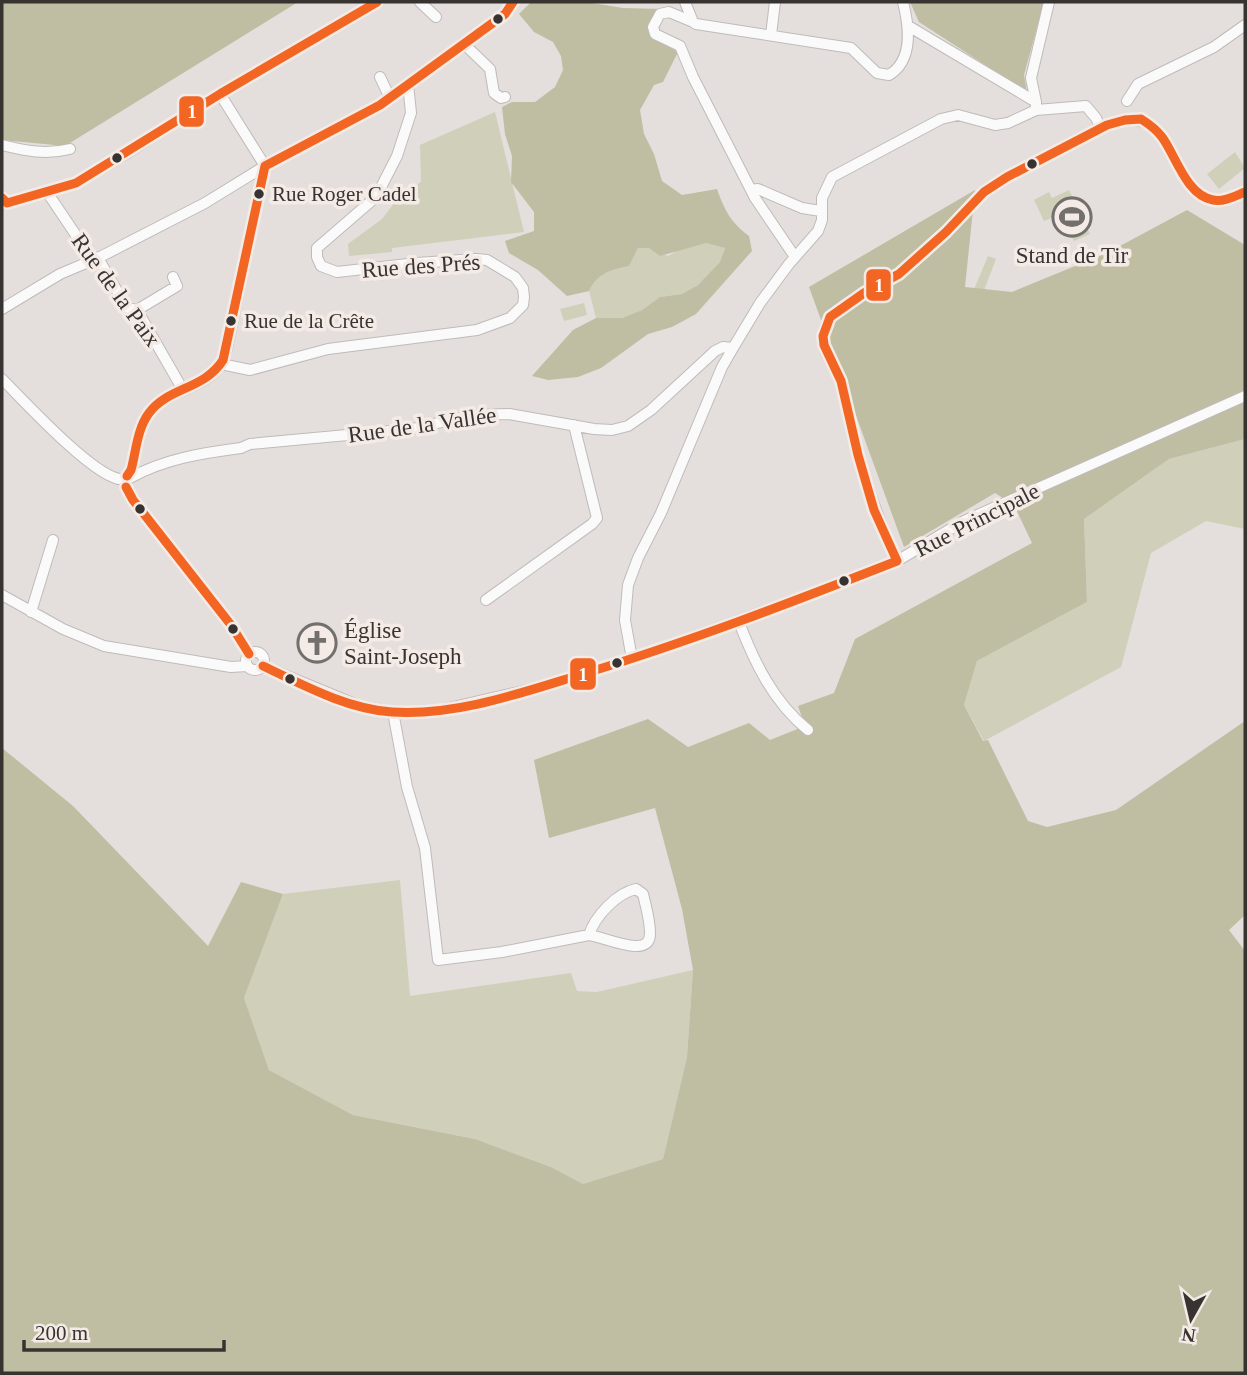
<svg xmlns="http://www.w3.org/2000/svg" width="1247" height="1375" font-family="Georgia,serif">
  <rect width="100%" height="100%" fill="#e4dfdc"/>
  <path fill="#d0cfba" d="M495,112L524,232L392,248V252L349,256L348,244L382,219L402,193L421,182L420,145Z
    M1235,152L1245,168L1219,189L1207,174Z
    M1069,190L1090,234L1074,241L1061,214L1044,221L1034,200L1049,192L1052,198Z
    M706,243L725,248L720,262L698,285L682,294L660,297L642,310L622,318H596L589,291C598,273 610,270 629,266L638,248H649L668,256L679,250Z
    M988,256L996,259L965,340L954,337Z
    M584,303L587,315L564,321L560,309Z
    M1245,439V529L1206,521L1151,553L1121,667L984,741L964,705L977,661L1087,602L1084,519L1169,459Z
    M400,880L410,996L571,973L577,991L597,992L693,970L687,1057L663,1159L583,1184L551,1167L475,1139L353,1115L269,1070L244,998L283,894Z"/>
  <path fill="#bfbda2" d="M2,2H298L65,146L2,140Z
    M531,2H586L623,8L662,9L653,29L659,41L679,50L663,82L654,85L640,110L644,134L654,154L662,181L682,195L717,189C724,209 731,223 749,236L752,251L696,314L672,327L648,334L601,368L578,377L548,380L532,376L573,330L596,318H622L642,310L660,297L682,294L698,285L720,262L725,248L706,243L660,256L649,248H638L629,266C610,270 598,273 589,291L567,296L538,270L509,253L505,241L534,231V212L511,182L512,156L505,134L502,107L512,102H535L555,87L563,70L561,56L553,42L534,32L519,14Z
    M910,2H1044L1024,75L1027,92L919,22Z
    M975,190L965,287L1012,292L1107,253L1187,210L1245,245V439L1169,459L1084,519L1087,602L977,661L964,705L983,741L988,740L1028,821L1047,827L1116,810L1245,721V915L1229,930L1245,951V1373H2V748L73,806L208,946L241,882L283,894L244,998L269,1070L353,1115L475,1139L551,1167L583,1184L663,1159L687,1057L693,970L682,909L655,808L549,838L534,760L648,719L688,747L749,723L770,740L805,726L798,706L834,693L855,639L1032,543L1014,505L995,493L904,547L809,287Z"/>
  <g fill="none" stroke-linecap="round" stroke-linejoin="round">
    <g stroke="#bfbbb9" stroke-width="12">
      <path id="minor" d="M420,2L436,17
        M685,2L693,22L696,24L851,48L877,73L889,75C914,60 909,26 903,2
        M693,22L669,12L660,14L653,27L655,34L680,46L693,77L755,198L795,257
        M910,27L1036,102V110L1086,106L1096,118L1101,129
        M771,35L775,2
        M463,43L490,69L494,93L501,98L505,97
        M380,77L390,98
        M220,94L265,166
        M1127,101L1138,84L1214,47L1245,25
        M1036,102L1031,78L1049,2
        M2,145C26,151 46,155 70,149
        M752,190L758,189L802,208L821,211
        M47,192L90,256L98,258L124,303L128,308L137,310L183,390
        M2,204L76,183L129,152L220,94L377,2
        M2,309L60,274L98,258L205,203L265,166L380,105L505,14L513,2
        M137,310L177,286L173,277
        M221,364L250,370L328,349L477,330L510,318L523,305L524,297L523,288L515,277L487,260L476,259L417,263L337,272L321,266L317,257V248L376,197L397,156L411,113L408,84
        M2,379C25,402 90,473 119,479
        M127,476L131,470C137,452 138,429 149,413C166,389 207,390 221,363C224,359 225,353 227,348L265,166
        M130,478C164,459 202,453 241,448L250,444L412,429L472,415L509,414L594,429L612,430L628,426L651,410L715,351L723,347L733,348
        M126,487L133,500L231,625L249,654
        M897,561C882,527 868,493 859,457C852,433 849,408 842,385C837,369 822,353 823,336C826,304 875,289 898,274C921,259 942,237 960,217C968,208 976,198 986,191C1006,176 1029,166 1051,155C1072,144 1094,129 1117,122C1186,101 1170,235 1245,192
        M2,595L63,629L104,646L231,667L247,666
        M486,600L592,524L597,518L574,425
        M31,612L53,540
        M739,622C754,662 774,703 808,730
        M246 661a9 9 0 1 1 18 0a9 9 0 1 1-18 0Z
        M632,659L625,620L628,585L638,558L661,513L722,367L733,348L760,303L789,264L818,231L822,220V198L832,177L941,119L958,115L995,125L1008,123L1036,110
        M263,666L360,706L393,712L418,713L440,710L536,688L632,659L839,584L897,561L964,521L1245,396
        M393,712L407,787L425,848L438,960L502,952L589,935C605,937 651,960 650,933C650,920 646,907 643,894L636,889C617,893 595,916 589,935"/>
    </g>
    <use href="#minor" stroke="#fbfafa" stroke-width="10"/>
    <g stroke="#f4ebe6" stroke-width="14">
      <path id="bus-1" d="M1141,119C1149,124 1156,129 1162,137C1176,156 1186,195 1213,200C1224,202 1235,196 1245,192
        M2,198L7,203L76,183L220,94L377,2
        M127,476L131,470C136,452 137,429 149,413C168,387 204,390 223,360L265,166L380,105L505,14L513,2
        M126,487L133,500L231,625L249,654
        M897,561L874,510L858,455L841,381L824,345L823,336L830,317L864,293L899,274L946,232L984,192L1007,177L1107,125L1125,120L1141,119
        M263,666C303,685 347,709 392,712C453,716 515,695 573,677C683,644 790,603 897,561"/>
    </g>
    <use href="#bus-1" stroke="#f26522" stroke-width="9"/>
  </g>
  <defs>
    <g id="stadium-ring" transform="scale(2.0125)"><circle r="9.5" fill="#f4ebe6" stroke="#736f6d" stroke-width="1.5"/><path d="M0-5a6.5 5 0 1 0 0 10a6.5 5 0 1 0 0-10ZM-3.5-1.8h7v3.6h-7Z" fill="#736f6d"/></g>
    <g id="church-ring" transform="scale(2.0125)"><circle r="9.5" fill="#f4ebe6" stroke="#736f6d" stroke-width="1.5"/><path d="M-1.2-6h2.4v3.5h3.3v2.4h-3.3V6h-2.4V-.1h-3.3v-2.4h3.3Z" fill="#736f6d"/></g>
  </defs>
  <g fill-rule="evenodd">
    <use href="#stadium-ring" x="1072" y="217"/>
    <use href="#church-ring" x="317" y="643"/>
  </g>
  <g fill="#363331" stroke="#f4ebe6" stroke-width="2.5">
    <circle cx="498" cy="19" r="6"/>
    <circle cx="117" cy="158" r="6"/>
    <circle cx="1032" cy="164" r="6"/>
    <circle cx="259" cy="194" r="6"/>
    <circle cx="231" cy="321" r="6"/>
    <circle cx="140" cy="509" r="6"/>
    <circle cx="844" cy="581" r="6"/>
    <circle cx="233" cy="629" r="6"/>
    <circle cx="617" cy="663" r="6"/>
    <circle cx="290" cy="679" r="6"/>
  </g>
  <g text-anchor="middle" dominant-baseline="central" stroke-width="7" stroke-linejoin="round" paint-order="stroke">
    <g font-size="21" fill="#363331" stroke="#f4ebe6" text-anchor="start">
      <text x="272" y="194">Rue Roger Cadel</text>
      <text x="244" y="321">Rue de la Crête</text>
    </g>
    <g font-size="23" fill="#363331" stroke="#f4ebe6">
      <text x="1072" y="255">Stand de Tir</text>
      <text x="344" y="630" text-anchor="start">Église<tspan x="344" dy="26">Saint-Joseph</tspan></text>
    </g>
    <g font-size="23" fill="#363331" stroke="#f4ebe6">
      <text transform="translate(421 266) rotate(-4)">Rue des Prés</text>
      <text transform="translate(116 290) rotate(54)">Rue de la Paix</text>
      <text transform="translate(422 425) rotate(-8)">Rue de la Vallée</text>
      <text transform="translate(977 520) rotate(-27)">Rue Principale</text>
    </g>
  </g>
  <g stroke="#f4ebe6" stroke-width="2.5">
    <rect x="178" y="95" width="27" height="33" rx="7" fill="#f26522"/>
    <rect x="865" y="268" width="27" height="34" rx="7" fill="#f26522"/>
    <rect x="569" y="657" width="28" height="34" rx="7" fill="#f26522"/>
  </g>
  <g font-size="19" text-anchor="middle" font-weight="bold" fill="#fff">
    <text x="192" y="118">1</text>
    <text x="879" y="292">1</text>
    <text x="583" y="681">1</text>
  </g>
  <rect width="1247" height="1375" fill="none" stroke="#363331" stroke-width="7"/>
  <g transform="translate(1191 1319) rotate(188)" stroke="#f4ebe6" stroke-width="5" paint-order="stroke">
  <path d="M0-5L12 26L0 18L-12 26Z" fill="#363331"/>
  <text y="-10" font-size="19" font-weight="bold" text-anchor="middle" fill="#363331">N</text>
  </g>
  <path d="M24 1340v10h200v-10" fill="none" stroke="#363331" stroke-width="3.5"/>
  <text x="35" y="1340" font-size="21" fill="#363331" stroke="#f4ebe6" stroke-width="5" paint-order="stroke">200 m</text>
</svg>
